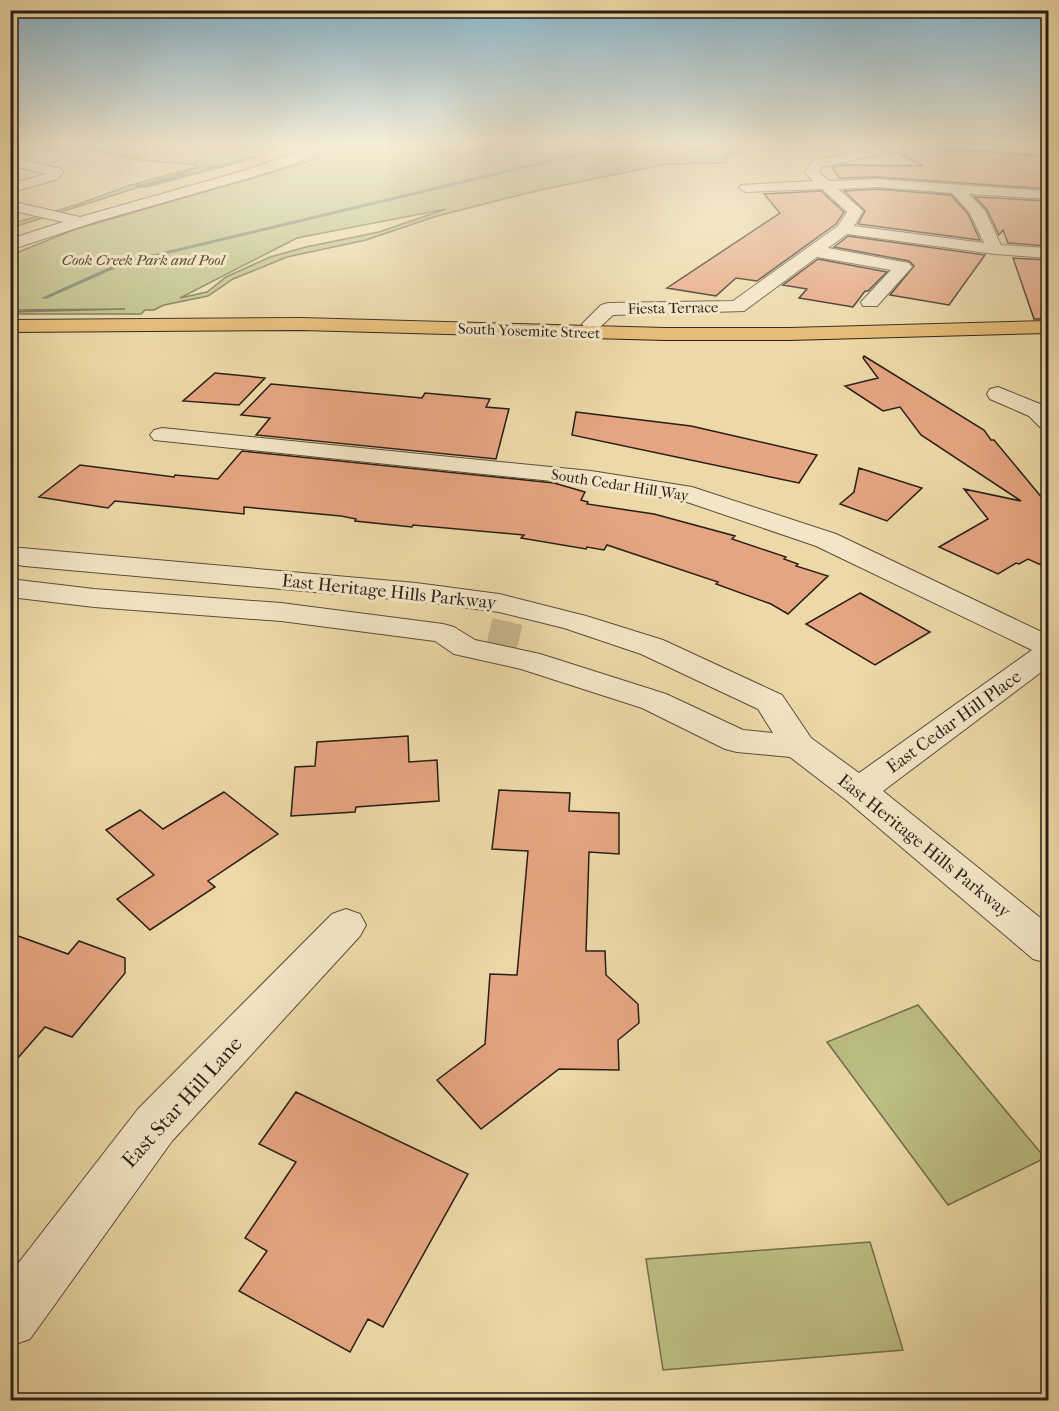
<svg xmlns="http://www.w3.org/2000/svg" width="1059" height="1411" font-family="'IM FELL French Canon',serif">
  <rect width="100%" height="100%" fill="#ecd9a7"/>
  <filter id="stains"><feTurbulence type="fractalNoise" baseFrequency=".00333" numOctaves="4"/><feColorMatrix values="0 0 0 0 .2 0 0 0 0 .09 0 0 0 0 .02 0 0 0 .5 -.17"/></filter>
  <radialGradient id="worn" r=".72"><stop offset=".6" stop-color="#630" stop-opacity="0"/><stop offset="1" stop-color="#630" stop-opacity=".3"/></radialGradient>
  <path fill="#bcbe84" stroke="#726e4e" stroke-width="1.5" fill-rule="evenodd" d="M67,145H291L220,168L205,166L11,228V224L76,205L128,186L197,167L196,165L140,160Z
    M347,145H762L727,157L726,163L667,164L540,190L437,216L366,240L287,257L233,279L208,296L164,305L154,310H145L141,314H11V312L125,309L11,310V255L76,229L304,163ZM446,209L379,232L306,247L270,257L226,277L207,292L180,298L297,238Z
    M918,1005L1045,1158L948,1205L827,1042Z
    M870,1242L903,1350L663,1370L646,1259Z"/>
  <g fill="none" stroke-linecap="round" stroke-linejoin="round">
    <path fill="#6c7c6d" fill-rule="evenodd" d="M611,145H625L125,264L46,299L41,298L121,262Z
      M240,160L242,162L146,188L133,186Z"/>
  </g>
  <path fill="#e6a582" stroke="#291e17" stroke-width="1.5" d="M912,146L1048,157V189L877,177L839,178L832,167L843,165L923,166L898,153Z
    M877,189L951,195L968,214L980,240L858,224L865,211L844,191Z
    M821,191L844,212L836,224L757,281L736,278L716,296L667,288L780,213L764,194Z
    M975,197L1048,201V246L1008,243L1003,230L999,235L987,210Z
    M848,236L985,255L949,305L890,295L914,266L909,261L834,247Z
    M1013,258L1048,260V319H1034Z
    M818,259L887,272L868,291H865L853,307L799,298L807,289L783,285Z
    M864,356L984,430L991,440H994L1048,505V568L1028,559L1019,564L1016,563L998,574L939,547L988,519L964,489L1021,501L921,435L900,407L883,411L845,386L878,378L863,358Z
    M215,373L265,378L239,405L183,401Z
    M271,384L422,398L425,393L490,399L486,407L509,409L496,459L256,435L270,418L241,415Z
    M576,412L691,426L817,455L799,483L572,435Z
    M242,451L554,483L585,492L581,500L588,502L587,504L654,514L735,536L732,539L786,557L784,559L798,564L796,566L828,576L788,614L771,604L716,584L718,582L607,545L604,550L587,547L586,549L521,538L524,535L413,525L412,527L355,521L356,519L341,516L244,507V514L115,501L108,508L39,497L80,465L174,477L175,475L218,479Z
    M859,468L922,488L887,521L840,504L854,492Z
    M860,593L930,632L875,665L806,624Z
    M408,736L409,762L437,760L439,801L356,807L355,812L291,816L295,767L315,766L317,742Z
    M499,790L570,793L569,811L619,813V854L589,852L586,951H605L606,975L638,1004L639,1023L618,1040L619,1070L559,1069L481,1129L437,1080L485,1044L490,974L517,975L528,851L492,849Z
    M224,792L278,834L208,881L215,887L150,930L117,899L154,875L106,830L140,810L163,829Z
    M10,933L68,954L79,941L125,958V973L72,1037L45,1027L10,1067Z
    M296,1092L468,1174L383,1327L368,1319L350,1352L239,1291L267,1251L245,1238L296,1162L259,1144Z"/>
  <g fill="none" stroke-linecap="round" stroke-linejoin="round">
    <path stroke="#c5b48a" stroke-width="31" stroke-dasharray="31 16" stroke-linecap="butt" d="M489,633L519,640"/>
    <g stroke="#5a4d3b" stroke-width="2">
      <path id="minor" d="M318,145H336L296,163L256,176L95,222L10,250V239L63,222L10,210V201L80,217L246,170Z
        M886,145H911L905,149L822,167L819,172L829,181L877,179L1048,191V199L969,194L985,211L1001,245L1048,248V258L995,254L847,234L828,248L903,262L909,263L912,267L877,306H863L861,302L891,270L817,257L744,311L613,315L599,328H585L582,324L601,305L608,303L733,301L838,226L847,212L822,189L746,192L739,188L741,185L813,181L805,173L812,161ZM877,187L952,193L970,213L984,243L854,226L863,211L838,189Z
        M960,145L1048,147V155L966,149Z
        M10,157L61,169L63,172L58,179L10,193V184L46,174L10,165Z
        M998,387L1045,406L1048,410V429L1040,427L1029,416L990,399L987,394L990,389Z
        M162,428L591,471L692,487L836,534L1048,635V667L883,791L1048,924V963L1033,959L846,800L790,757L737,752L725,749L642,708L521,669L454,654L435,641L281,621L94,607L10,597V579L94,589L281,603L443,624L454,627L475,640L540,654L666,694L743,730L773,733L758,709L641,654L564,628L499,612L416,601L24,566L10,563V547L416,583L499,594L586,616L663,640L782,695L811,738L859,773L1032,650L816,546L687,502L591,485L154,440L150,435L154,430Z
        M346,909L360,914L366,925L360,936L172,1141L30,1339L10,1346V1274L138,1109L332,914Z"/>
    </g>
    <g stroke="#291e17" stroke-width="2">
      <path id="major" d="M301,318L665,328H789L1048,321V333L789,340H665L301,330L10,332V320Z"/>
    </g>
    <use href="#minor" fill="#f3e6c6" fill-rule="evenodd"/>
    <use href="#major" fill="#e6bc74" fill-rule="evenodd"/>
  </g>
  <linearGradient id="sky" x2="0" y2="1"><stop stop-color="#88b6ce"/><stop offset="0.42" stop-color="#f6eed7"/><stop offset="1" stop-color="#f6eed7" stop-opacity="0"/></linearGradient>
  <rect width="1059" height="343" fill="url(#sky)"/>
  <g text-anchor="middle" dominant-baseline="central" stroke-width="6" stroke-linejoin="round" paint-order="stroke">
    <g font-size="15" font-style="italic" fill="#554e38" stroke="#f3e6c6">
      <text x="143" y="260">Cook Creek Park and Pool</text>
    </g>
    <g font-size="15" fill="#291e17" stroke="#f3e6c6">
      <text transform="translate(673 308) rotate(-1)">Fiesta Terrace</text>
      <text transform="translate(529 331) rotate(2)">South Yosemite Street</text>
      <text transform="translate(620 485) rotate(9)">South Cedar Hill Way</text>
    </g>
    <g font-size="18" fill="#291e17" stroke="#f3e6c6">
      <text transform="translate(389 592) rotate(6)">East Heritage Hills Parkway</text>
      <text transform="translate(954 722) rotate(-36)">East Cedar Hill Place</text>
      <text transform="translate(924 846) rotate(39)">East Heritage Hills Parkway</text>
    </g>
    <g font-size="21" fill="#291e17" stroke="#f3e6c6">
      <text transform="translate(182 1102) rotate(-48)">East Star Hill Lane</text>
    </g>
  </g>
  <rect width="1059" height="1411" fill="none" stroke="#ecd9a7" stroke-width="36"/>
  <rect x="12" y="12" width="1035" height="1387" fill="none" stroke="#291e17" stroke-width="3"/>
  <rect x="18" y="18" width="1023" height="1375" fill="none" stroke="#291e17" stroke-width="1.5"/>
  <rect width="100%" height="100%" filter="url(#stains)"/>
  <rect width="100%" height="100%" fill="url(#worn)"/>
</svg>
